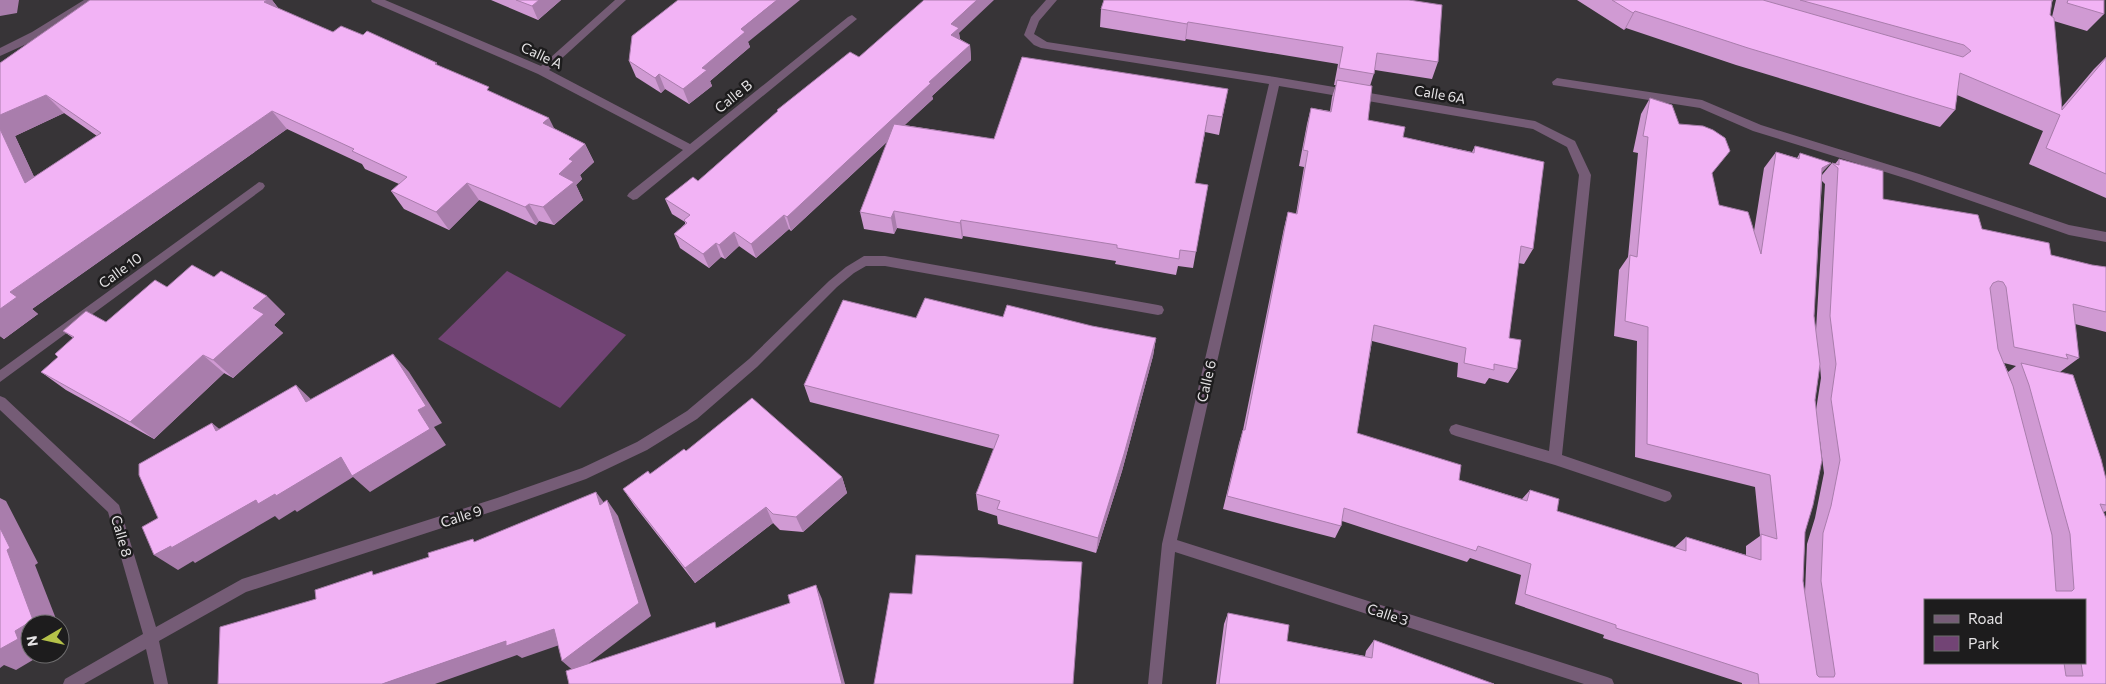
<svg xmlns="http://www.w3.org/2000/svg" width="2106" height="684" font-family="Commissioner,sans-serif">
  <rect width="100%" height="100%" fill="#373437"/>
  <path fill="#724475" d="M507,271L626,335L560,408L438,339Z"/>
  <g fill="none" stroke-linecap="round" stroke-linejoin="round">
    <path fill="#755c76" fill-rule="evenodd" d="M84,0H96L40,38L0,56V48L32,32Z
      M371,0H385L541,66L615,0H626L549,70L690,144L848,17L852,15L857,19L637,199L633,200L627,196L629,193L683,150L538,74L372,2Z
      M1046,0H1057L1039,21L1034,34L1047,42L1275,77L1535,121L1575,141L1591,175L1562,455L1670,492L1672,496L1670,500L1665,502L1555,465L1456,436L1451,434L1449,430L1451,426L1456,424L1549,451L1579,175L1567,147L1533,129L1279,86L1177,540L1607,677L1612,679L1614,684H1584L1175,552L1162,684H1148L1162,544L1269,84L1041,48L1034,45L1024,35L1031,17Z
      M1557,78L1702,100L1761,125L1919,174L2069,225L2106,232V242L2069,235L1911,180L1753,131L1700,108L1553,85L1552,82Z
      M259,182L263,183L265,186L263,189L0,382V370Z
      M864,256H885L1158,305L1162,306L1164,310L1162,314L1158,315L885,266H866L854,273L837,287L757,367L697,419L647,450L586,479L497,510L246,592L159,641L168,684H154L146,649L84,684H63L65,679L143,634L108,512L0,410V396L5,398L119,505L156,627L242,579L497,498L582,468L637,442L687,411L749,359L829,281L846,267Z"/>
  </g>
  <path fill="#d09ad3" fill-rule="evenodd" d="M90,0H272L279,9L333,32L363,35L438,66L492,93L555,129L585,144L594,162L580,175L582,179L576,185L583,200L554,225L539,221L536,225L479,200L449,230L404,209L391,191L399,184L365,169L362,164L287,129L32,309L38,314L4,339L0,336V63ZM64,113L97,136L34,177L15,136Z
    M491,0H561L538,20Z
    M1104,0L1438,62L1432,79L1375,70L1370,86L1368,120L1403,137L1472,152L1475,146L1533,249L1524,264L1518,263L1509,338L1517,369L1508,383L1489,378L1485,384L1457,377L1458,363L1372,341L1357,433L1459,480L1522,499L1530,490L1557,511L1674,548L1686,537L1746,555V546L1760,536L1755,487L1635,457L1637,341L1614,336L1619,270L1628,257L1638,153L1633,152L1641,114L1650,98L1679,124L1712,174L1719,205L1754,231L1764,168L1776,152L1797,158L1800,153L1822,173V175L1832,163L1835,164L1839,159L1883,199L1982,229L2051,255L2092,265L2106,267V332L2075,324L2079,358L2060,372L2106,479V511L2104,512L2106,684H1742V683L1603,638L1604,635L1515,604L1521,575L1470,558L1467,562L1342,521L1341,526L1335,538L1223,509L1239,443L1243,430L1284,228L1288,212L1296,214L1304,167L1299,166L1307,124L1311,108L1330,111L1332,97L1336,85H1334L1338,64L1186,39L1185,41L1100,27L1101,9ZM1822,181L1825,184L1816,330L1814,316ZM2004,363L2016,366L2008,372ZM1820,366L1821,378L1816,410L1815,400ZM1820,441L1824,473L1815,518L1807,544L1805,592L1803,581L1805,532ZM2085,600V663H1925Z
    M1577,0H2053L2052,2L2050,15L2052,17L2056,0H2104V14L2087,31L2054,21L2062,107L2094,69L2106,57V198L2029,164L2043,131L1957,95L1955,110L1940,127L1736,65L1626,28L1624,30Z
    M959,33L960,39L970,45L971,60L932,96L933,99L904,125L994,139L1228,89L1219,135L1205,132L1195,183L1208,185L1193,268L1178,266L1176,275L1115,264L1116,261L963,236L962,239L897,228L894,234L864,229L860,212L888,141L791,231L789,229L756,258L739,246L725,259L721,257L709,268L680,248L674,234L685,224V222L672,214L665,199L698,181L777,112V110Z
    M748,42L750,47L710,81L712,86L689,104L665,89L661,93L636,77L629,61Z
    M167,287L285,314L274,325L283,333L233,378L224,373L154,439L66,390L41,372L58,357L73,338L63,331L106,322Z
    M1003,317L1092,326L1156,338L1153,356L1122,471L1096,553L998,524L997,516L978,510L976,494L994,449L810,402L804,385L916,318Z
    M686,451L842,477L847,493L803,532L780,530L773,523L695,583L634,505L623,489L650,474Z
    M1228,613L1287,641L1365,656L1366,651L1374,640L1494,684H1216L1224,624Z"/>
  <path fill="#a97dac" d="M0,0H19L17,13L0,16Z
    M267,0H272L284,16L264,2Z
    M539,0H561L538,20L532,6Z
    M777,0H800L748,42L750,47L710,81L712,86L689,104L683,89L702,68L741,29Z
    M977,0H994L959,33L960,43L951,35V24Z
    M1635,11L1626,28L1624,30L1633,13Z
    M1188,22L1186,39L1185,41L1187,24Z
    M970,45L971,60L932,96L933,99L791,231L787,217L929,82Z
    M659,74L665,89L661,93L655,78Z
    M46,95L64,113L15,136L45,200L25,183L0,129V115Z
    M272,111L287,129L32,309L38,314L4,339L0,336V309L10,292Z
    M1208,115L1205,132L1192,200L1195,183Z
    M549,118L558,136L543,123Z
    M585,144L594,162L580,175L582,179L576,185L583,200L554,225L543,207L559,174L569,159Z
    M1831,163L1817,178L1822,168Z
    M467,183L479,200L449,230L436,212Z
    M529,204L539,221L536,225L525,207Z
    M894,211L897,228L894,234L891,218Z
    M784,215L789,229L756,258L751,244Z
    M961,220L963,236L962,239L960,223Z
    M734,232L739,246L725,259L719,245Z
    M716,243L721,257L709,268L703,254Z
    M267,296L285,314L274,325L283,333L233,378L213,360L253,308Z
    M1156,338L1153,356L1122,471L1096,553L1098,538Z
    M393,354L409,372L442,423L434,427L446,445L370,492L353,477L297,512L295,510L279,520L275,516L195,563L193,561L178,570L154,555L256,500L341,457L418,410Z
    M203,355L224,373L154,439L130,422Z
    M296,385L314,402H306Z
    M212,423L233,440L216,431Z
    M842,477L847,493L803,532L796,517Z
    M596,492L608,508L600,505Z
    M0,498L6,501L38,563L35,565L58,624H30V654H43L16,670L4,665L0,668V649L15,631L7,550L0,528Z
    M607,500L618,516L651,616L576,673L562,661Z
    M766,507L773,523L695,583L685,568Z
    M816,585L822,599L845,684H842Z
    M554,629L568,642L522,658L517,655L435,684H382L506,641Z"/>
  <path fill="#f2b3f5" stroke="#a97dac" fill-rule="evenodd" d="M90,0H267L264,2L333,32L341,26L363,35L367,31L437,63L435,64L489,87L487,90L549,118L543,123L585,144L569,159L573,161L559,174L574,182L543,207L529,204L525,207L467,183L436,212L391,191L407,177L352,151L354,149L272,111L10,292L17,297L0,309V129L25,183L101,133L46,95L0,115V63Z
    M516,0H539L532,6Z
    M678,0H777L741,29L745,32L702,68L707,70L683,89L659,74L655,78L629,61L632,36Z
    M924,0H977L951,24L959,28L951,35L970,45L929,82L931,83L787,217L784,215L751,244L734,232L719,245L716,243L703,254L674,234L687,223L684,220L690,215L665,199L693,177L698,181L778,111L777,110L850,52L859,57Z
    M1104,0H1409L1442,5L1438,62L1377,53L1374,74L1339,68L1343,47L1188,22L1187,24L1101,9Z
    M1612,0H1763L1963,57L1971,51L1964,45L1800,0H2052L2050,15L2054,18L2062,110L2106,58V174L2046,148L2060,115L1960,73L1955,110L1748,48L1635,11L1633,13Z
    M2068,0H2104V14L2067,3Z
    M1022,57L1228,89L1222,117L1208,115L1195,183L1208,185L1196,252L1180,250L1179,259L1117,248V245L961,220L960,223L894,211L891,218L860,212L894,124L994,139Z
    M1337,80L1372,86L1368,120L1405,127L1403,137L1474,153L1475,146L1544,162L1533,249L1521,246L1509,338L1521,340L1517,369L1494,364V370L1464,363L1466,348L1374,325L1357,433L1461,465L1459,480L1527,501L1530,490L1559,499L1557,511L1686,551V537L1761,560V534L1777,539L1770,475L1647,444L1648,327L1625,321L1630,255L1637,257L1648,137L1643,136L1650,98L1672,105L1679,124L1703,126L1713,130L1725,138L1730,151L1712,173L1719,205L1748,212L1761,254L1776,152L1799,159L1800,153L1831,163L1822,168L1814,316L1820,364L1815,400L1822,460L1813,505L1805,532L1803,581L1817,675L1819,677H1834L1835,674L1821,581L1823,533L1831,506L1840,460L1831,399L1836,364L1830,316L1838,168L1832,163L1839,165V159L1883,171V199L1978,215L1982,229L2049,243L2051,255L2092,265L2106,267V312L2073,304L2079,358L2066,354L2068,359L2014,347L2006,287L2003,282L1998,281L1993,283L1990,288L1998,349L2013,386L2052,535L2056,591H2072L2074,589L2070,534L2029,385L2021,363L2073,375L2101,459L2106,479V505L2100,504L2106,518V684H1759L1758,674L1616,628V625L1525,594L1531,564L1478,546L1476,551L1344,508L1341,526L1227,496L1243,430H1245L1288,212L1297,214L1308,151L1303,150L1311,108L1331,112ZM1925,600H2085V663H2081L2083,676H2066L2064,663H1925Z
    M192,265L214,277L221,271L267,296L253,308L264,314L213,360L203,355L130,422L41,372L58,357L55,354L74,337L63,331L86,311L106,322L155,280L167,287Z
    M925,298L1003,317L1007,305L1092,326L1156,338L1124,454L1098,538L997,509L1000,501L976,494L999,435L804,385L843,300L916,318Z
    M393,354L426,406L418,410L430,429L352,476L341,457L276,496L275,494L258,504L256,500L171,548V546L154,555L142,527L158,518L139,475V464L212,423L216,431L296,385L306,402Z
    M752,398L842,477L796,517L773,514L766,507L685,568L623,489L648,471L650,474L684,449L686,451Z
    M596,492L600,505L607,500L639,603L562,661L554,629L506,646V641L382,684H218L220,627L316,599L315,590L372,571L373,575L429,557L428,553L473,539L474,542Z
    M0,528L10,548L7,550L33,620L15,631L18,639L0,649Z
    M916,555L1082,562L1073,684H874L890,593L912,594Z
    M816,585L842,684H569L566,671L715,622L716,628L790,603L788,595Z
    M1228,613L1289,625L1287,641L1372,658L1374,640L1494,684H1219Z"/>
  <g text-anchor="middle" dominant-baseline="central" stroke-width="5" stroke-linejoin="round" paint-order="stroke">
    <g font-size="14" fill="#e5e3e5" stroke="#1d1c1d">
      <text transform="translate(542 55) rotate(25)">Calle A</text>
      <text transform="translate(1440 94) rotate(10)">Calle 6A</text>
      <text transform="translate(733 96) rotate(-39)">Calle B</text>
      <text transform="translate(120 270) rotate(-36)">Calle 10</text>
      <text transform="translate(1206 381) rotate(-77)">Calle 6</text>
      <text transform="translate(461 516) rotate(-18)">Calle 9</text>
      <text transform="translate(122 536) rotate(74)">Calle 8</text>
      <text transform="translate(1388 614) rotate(18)">Calle 3</text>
    </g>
  </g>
  <rect x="1924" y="599" width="162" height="65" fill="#1d1c1d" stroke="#6d6c6d"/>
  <rect x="1934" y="615" width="25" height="8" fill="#755c76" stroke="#6d6c6d"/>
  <text x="1968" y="624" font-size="15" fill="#e5e3e5">Road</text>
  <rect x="1934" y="636" width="25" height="15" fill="#724475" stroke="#6d6c6d"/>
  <text x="1968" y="649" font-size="15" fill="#e5e3e5">Park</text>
  <g transform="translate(45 639) rotate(261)"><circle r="24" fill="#1d1c1d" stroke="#6d6c6d"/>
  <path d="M0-4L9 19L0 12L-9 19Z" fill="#b5c249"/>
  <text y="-8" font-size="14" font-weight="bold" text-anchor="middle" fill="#e5e3e5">N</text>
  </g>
</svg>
